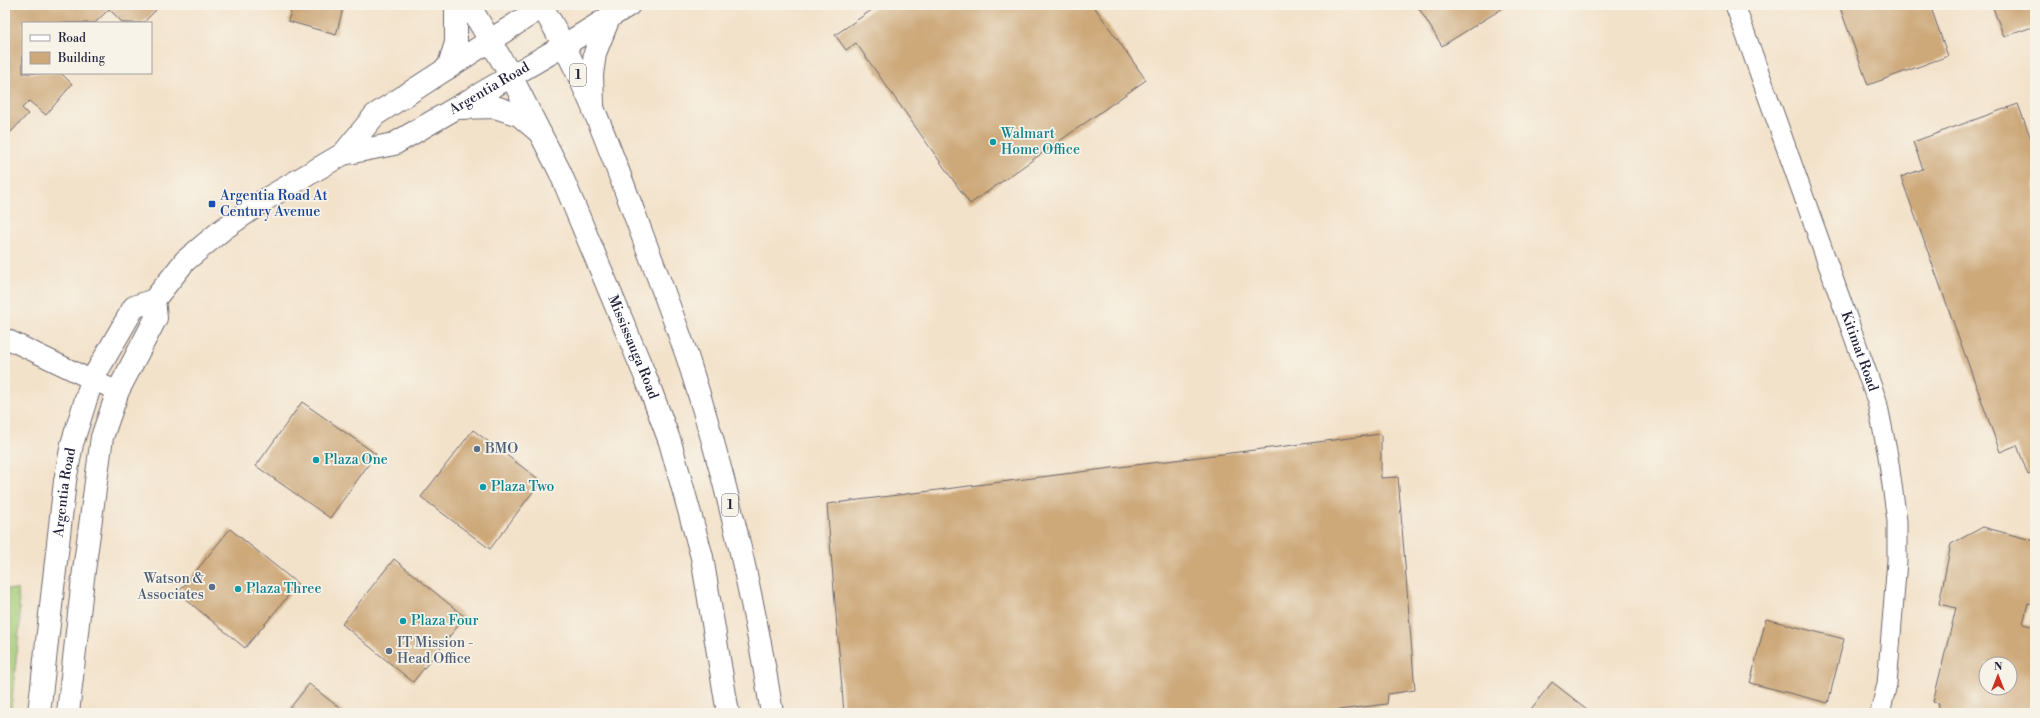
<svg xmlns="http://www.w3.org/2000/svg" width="2040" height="718" font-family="'Libre Bodoni',serif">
  <defs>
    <pattern id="park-tufts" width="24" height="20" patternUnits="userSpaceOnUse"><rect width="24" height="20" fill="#a5cc77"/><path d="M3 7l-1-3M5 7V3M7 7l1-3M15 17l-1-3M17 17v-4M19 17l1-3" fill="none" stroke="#8eaf68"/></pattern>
  </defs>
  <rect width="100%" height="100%" fill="#f7f3e8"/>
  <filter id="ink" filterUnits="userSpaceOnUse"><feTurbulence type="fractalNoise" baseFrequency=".025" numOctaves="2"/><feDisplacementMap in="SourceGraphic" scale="8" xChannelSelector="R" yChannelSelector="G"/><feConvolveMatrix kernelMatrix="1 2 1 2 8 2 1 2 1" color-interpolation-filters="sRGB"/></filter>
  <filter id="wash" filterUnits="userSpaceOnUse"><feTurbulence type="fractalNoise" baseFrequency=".012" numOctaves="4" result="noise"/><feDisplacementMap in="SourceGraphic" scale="16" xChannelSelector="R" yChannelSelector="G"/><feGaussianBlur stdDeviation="0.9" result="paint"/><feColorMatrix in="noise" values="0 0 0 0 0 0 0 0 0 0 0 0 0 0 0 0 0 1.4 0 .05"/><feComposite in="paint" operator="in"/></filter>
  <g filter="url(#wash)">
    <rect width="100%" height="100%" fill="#f3e2ca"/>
    <path fill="url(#park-tufts)" stroke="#647759" d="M5,589L18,590L20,622L11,709L5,710Z"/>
    <g id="blocks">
      <path fill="#cda97a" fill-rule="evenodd" d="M5,5H150L156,10L143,23H123L109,9L95,23H23V73H61L72,84L46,115L29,101L22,108L28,114L5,138Z
        M293,5H344L336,35L288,21Z
        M874,5H1093L1146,80L970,204L856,43L846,50L835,35L876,7Z
        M1417,5H1508L1442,46Z
        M1839,5H1930L1948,56L1868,85Z
        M1992,5H2035V26L2004,37Z
        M2018,104L2035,150V472L2028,475L2017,445L2000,452L1901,177L1923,169L1913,142Z
        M302,402L376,454L330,518L256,466Z
        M473,430L541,481L490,549L421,497Z
        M1381,434V478L1398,477L1415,690L1388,694L1387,704L1314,713H844L827,504Z
        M1983,527L2035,541V604L2028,603L2023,624L2035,627V713H1937L1939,703L1933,702L1956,608L1939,604L1951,544ZM1986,664H2010V688H1986Z
        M230,529L298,584L245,648L178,593Z
        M394,559L465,617L413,682L342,624Z
        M1766,619L1844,639L1828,703L1750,683Z
        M1552,682L1592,713H1528Z
        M309,684L346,713H286Z"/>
    </g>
  </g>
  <g filter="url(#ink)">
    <use href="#blocks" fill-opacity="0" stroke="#6b656d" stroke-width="1"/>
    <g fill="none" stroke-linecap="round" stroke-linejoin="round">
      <g stroke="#6b656d" stroke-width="21">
        <g id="street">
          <path id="s1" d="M1735,5L1877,401L1888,456L1897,521V561L1887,684L1880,713"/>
          <path d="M5,338L92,380L118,391"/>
        </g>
      </g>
      <g stroke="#6b656d" stroke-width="24">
        <g id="secondary">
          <path d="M448,68L456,43V5"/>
          <path d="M593,104L592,75L595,53L609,18"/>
          <path d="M458,108L495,107L519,115L540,133"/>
          <path d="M343,154L375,115L545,5"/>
          <path id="s2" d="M39,713L65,481L72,444L92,380L134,307L154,300L185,261L222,230L266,199L343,154L394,144L563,46L629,5"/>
          <path d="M68,713L83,578L102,437L118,391L156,318L154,300"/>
        </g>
      </g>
      <g stroke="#6b656d" stroke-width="24">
        <g id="primary">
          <path id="s3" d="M469,5L511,76L560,172L646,378L670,442L702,557L728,713"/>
          <path d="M541,5C583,73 609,147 637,221C654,267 672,312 688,359C725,474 753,593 772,713"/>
        </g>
      </g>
      <use href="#street" stroke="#fff" stroke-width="19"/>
      <use href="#secondary" stroke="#fff" stroke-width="22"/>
      <use href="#primary" stroke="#fff" stroke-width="22"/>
    </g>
  </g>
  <g fill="#0f9aa8" stroke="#f7f3e8" stroke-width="1.5">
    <circle cx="993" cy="142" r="4"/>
    <circle cx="316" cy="460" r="4"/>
    <circle cx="483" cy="487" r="4"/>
    <circle cx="238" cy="589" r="4"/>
    <circle cx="403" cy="621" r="4"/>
  </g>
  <rect fill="#1a4fb4" stroke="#f7f3e8" stroke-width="1.5" x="208" y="200" width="8" height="8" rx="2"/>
  <g fill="#5c6f8a" stroke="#f7f3e8" stroke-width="1.5">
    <circle cx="477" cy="449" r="4"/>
    <circle cx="212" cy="587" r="4"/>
    <circle cx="389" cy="651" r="4"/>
  </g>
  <g text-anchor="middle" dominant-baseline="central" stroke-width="3.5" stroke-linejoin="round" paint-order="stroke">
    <g fill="#f7f3e8" stroke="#62616f" stroke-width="1">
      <rect x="570" y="64" width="16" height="22" rx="3"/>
      <rect x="722" y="494" width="16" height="22" rx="3"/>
    </g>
    <g font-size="13" font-weight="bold" fill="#22223b">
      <text x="578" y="75">1</text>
      <text x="730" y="505">1</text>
    </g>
    <g font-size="14" fill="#22223b" stroke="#f7f3e8">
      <text stroke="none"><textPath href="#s2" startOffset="847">Argentia Road</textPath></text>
      <text stroke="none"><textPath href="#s3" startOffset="380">Mississauga Road</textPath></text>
      <text stroke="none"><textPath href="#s1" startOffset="368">Kitimat Road</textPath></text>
      <text stroke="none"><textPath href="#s2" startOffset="222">Argentia Road</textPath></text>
    </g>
    <g font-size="14" fill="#0d838f" stroke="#f7f3e8" text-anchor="start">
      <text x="1001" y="134">Walmart<tspan x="1001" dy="16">Home Office</tspan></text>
      <text x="324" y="460">Plaza One</text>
      <text x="491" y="487">Plaza Two</text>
      <text x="246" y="589">Plaza Three</text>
      <text x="411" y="621">Plaza Four</text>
    </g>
    <g font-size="14" fill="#164399" stroke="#f7f3e8" text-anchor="start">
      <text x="220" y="196">Argentia Road At<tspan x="220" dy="16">Century Avenue</tspan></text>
    </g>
    <g font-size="14" fill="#4e5e75" stroke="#f7f3e8" text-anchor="start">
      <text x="485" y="449">BMO</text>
      <text x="204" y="579" text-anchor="end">Watson &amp;<tspan x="204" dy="16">Associates</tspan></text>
      <text x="397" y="643">IT Mission -<tspan x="397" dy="16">Head Office</tspan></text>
    </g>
  </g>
  <rect width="2040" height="718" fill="none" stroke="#f7f3e8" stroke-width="20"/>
  <rect x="22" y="22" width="130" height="52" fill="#f7f3e8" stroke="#a29fa3"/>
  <rect x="30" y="35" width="20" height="6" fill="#ffffff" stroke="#a29fa3"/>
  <text x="58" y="42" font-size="12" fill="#22223b">Road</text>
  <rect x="30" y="52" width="20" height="12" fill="#cda97a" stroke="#a29fa3"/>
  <text x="58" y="62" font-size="12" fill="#22223b">Building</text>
  <g transform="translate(1998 676)"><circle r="19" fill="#f7f3e8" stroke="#a29fa3"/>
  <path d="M0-3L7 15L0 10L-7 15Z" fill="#c8321e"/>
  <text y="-6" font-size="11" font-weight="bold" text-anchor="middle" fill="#22223b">N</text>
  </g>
</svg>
